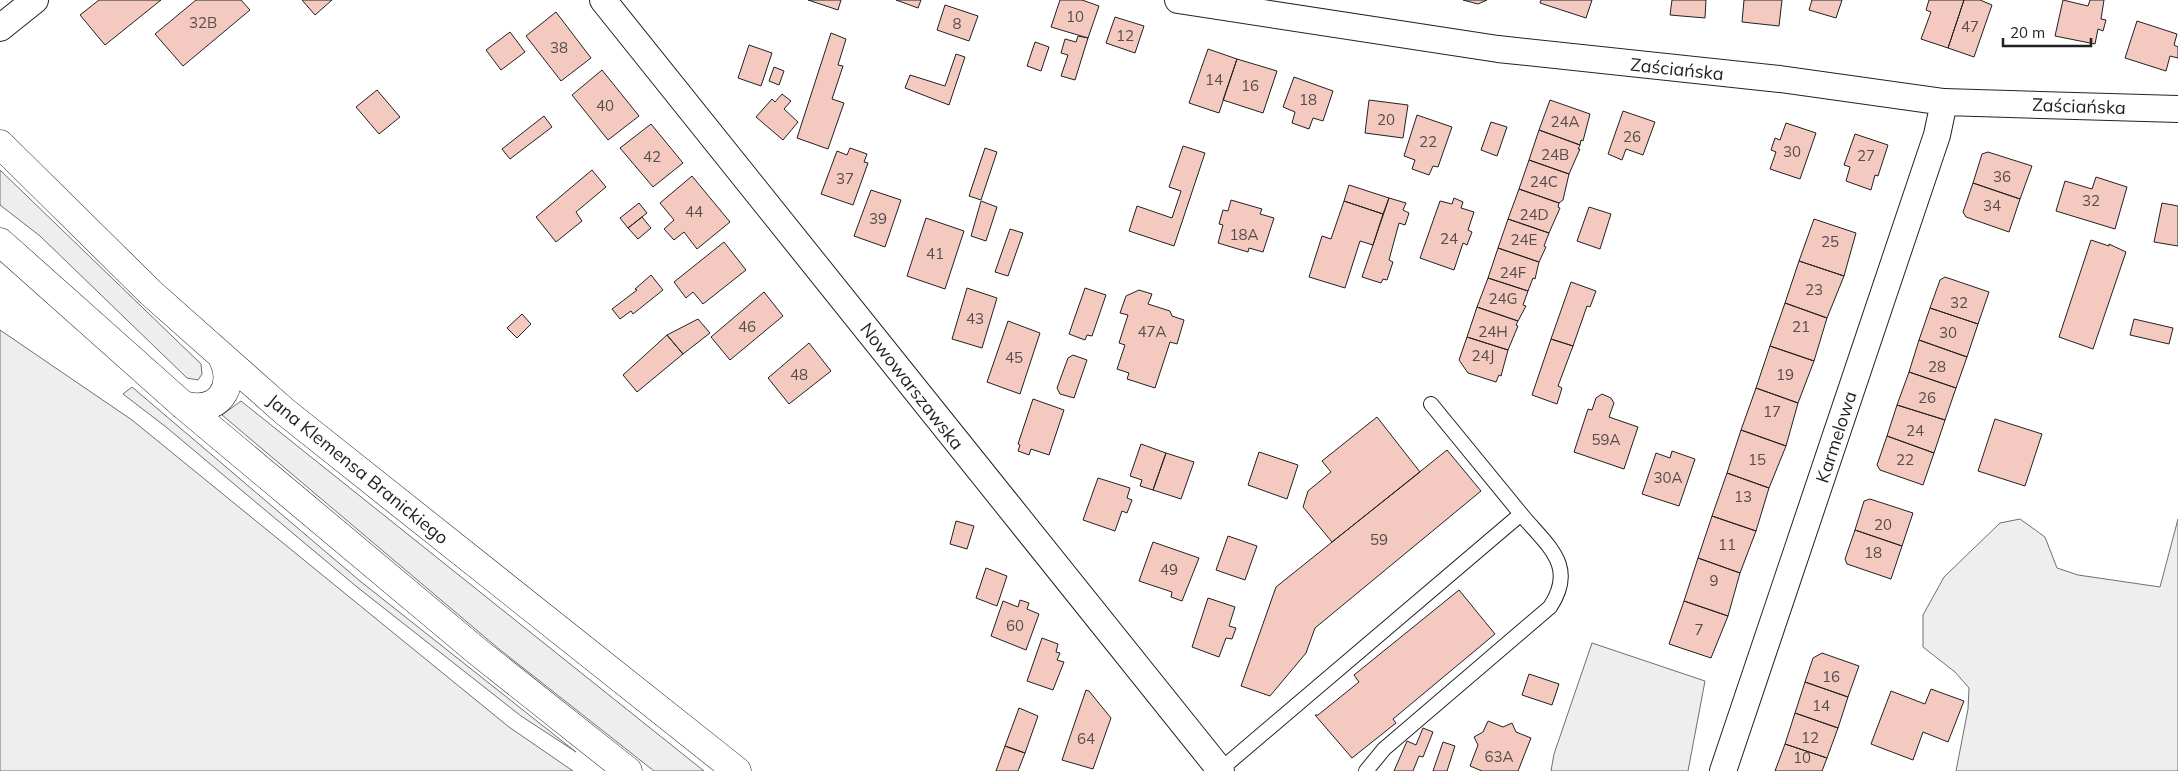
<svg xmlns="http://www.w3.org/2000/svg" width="2178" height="771" font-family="Mulish,sans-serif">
  <rect width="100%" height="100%" fill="#fff"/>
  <path fill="#eee" stroke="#6f6f6f" d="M0,170L201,364L202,374L198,380L187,378L40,236L0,205Z
    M0,330L132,420L509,727L573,771H0Z
    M132,387L360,581L576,752L521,716L357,587L166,427L123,394Z
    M241,401L704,771H654L499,649L222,415Z
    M2020,519L2045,537L2057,568L2078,575L2160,587L2178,519V771H1956L1968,709L1969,688L1955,672L1923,647V615L1944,577L2000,523Z
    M1592,643L1705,681L1688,771H1551L1554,754Z"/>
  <path fill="#f3c9c0" stroke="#222" d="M99,0H161L105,45L80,15Z
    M196,0H241L250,10L183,66L155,34Z
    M302,0H332L315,15Z
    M808,0H841L838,10Z
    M896,0H921L918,8Z
    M1060,0H1082L1099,6L1088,38L1051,27Z
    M1463,0H1487L1478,4Z
    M1541,0H1592L1586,18L1540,3Z
    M1672,0H1706L1705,18L1670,15Z
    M1744,0H1782L1779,26L1742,22Z
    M1812,0H1842L1836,18L1809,10Z
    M1929,0H1964L1948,48L1921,39L1931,12L1926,10Z
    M1964,0H1980L1992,5L1974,57L1948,48Z
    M2063,0L2088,6L2090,0H2104L2101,19L2106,20L2103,31L2098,29L2095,44L2055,36Z
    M945,5L978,16L969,41L937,30Z
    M556,12L591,58L561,81L526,36Z
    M1115,17L1144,26L1135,53L1106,43Z
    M2137,21L2177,34L2174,45L2178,47V58L2170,56L2166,71L2125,58Z
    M510,32L525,52L501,70L486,50Z
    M831,33L846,39L838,65L843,66L832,99L844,103L828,149L797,138Z
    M1078,36L1088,38L1075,80L1061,76L1068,55L1061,53L1065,39L1076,42Z
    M1035,42L1049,47L1041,71L1027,66Z
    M749,45L772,53L761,86L738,78Z
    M1208,49L1237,59L1219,113L1189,103Z
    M956,54L965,57L949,105L905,88L910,75L945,86Z
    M1237,59L1277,71L1263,113L1223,100Z
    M774,67L784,71L779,85L769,81Z
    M602,70L639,116L608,140L572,95Z
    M1294,77L1333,91L1323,121L1313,118L1309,129L1292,123L1295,112L1283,107Z
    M377,90L400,117L379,134L356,107Z
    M782,94L791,101L784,109L798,122L783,140L756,117L772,99L775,102Z
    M1369,100L1408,105L1403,138L1365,133Z
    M1550,100L1590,114L1583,141L1581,140L1580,145L1539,130Z
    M1623,111L1655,122L1643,155L1626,149L1622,160L1608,154Z
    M1417,115L1452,127L1438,167L1433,166L1429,175L1412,169L1415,160L1404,156Z
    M544,116L552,127L510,159L502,149Z
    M1491,122L1507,127L1497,156L1481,150Z
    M1786,123L1816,133L1800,179L1770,169L1776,152L1771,150L1775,138L1780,140Z
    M651,124L683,163L653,187L620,148Z
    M1539,130L1580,145L1578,149H1580L1569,174L1529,160Z
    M1855,134L1888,145L1878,176L1875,175L1871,190L1846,181L1850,167L1844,165Z
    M1183,146L1205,153L1174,246L1129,231L1137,206L1172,218L1181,191L1169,187Z
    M850,148L867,154L864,162L868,163L853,205L821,194L837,151L847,155Z
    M985,148L997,152L981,200L969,196Z
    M1988,152L2032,166L2020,199L1973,183L1982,154Z
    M1529,160L1569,174L1563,200L1559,203L1519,189Z
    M592,170L606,187L576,212L582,221L556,242L536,217Z
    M692,176L730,222L697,249L684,232L674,240L664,229L674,220L660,203Z
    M2096,177L2127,187L2115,229L2056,211L2065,181L2092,189Z
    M1973,183L2020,199L2009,232L1966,217L1963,212Z
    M1349,185L1389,198L1383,214L1344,201Z
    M1519,189L1559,203L1558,207L1560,208L1549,233L1508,219Z
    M871,190L901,200L885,247L854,236Z
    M1389,198L1406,203L1403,210L1409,213L1405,225L1399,223L1389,260L1393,262L1387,280L1383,279L1381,283L1362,277Z
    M1454,198L1463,202L1461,208L1474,212L1468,230L1472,232L1467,245L1463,243L1454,270L1420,258L1440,201L1452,204Z
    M1231,200L1262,209L1260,214L1274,218L1263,252L1249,248L1248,252L1218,243L1223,225L1219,224L1223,210L1228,211Z
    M981,201L997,207L986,241L971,236Z
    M1344,201L1383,214L1373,245L1360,241L1345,288L1309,277L1322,236L1331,239Z
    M639,203L647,213L628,228L620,218Z
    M2162,203L2178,206V246L2154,242Z
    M1589,207L1611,214L1600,249L1577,241Z
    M642,217L651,228L638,239L628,228Z
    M926,218L964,231L945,289L907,276Z
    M1508,219L1549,233L1544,246L1546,247L1539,262L1498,248Z
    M1814,219L1856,233L1844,276L1799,261Z
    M1010,229L1023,233L1008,276L995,272Z
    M2091,240L2109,246V244L2126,252L2093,349L2059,337Z
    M724,242L746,270L703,304L693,292L686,298L674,282Z
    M1498,248L1539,262L1535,279L1533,278L1528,291L1488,278Z
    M1799,261L1844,276L1827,318L1785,303Z
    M651,275L663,290L633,314L631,311L620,319L612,309L637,290L635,289Z
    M1945,277L1989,292L1978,324L1930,308L1940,280Z
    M1488,278L1528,291L1523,305L1526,306L1518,321L1477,307Z
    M1571,282L1596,291L1590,307L1587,306L1573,346L1551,339Z
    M967,288L997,298L982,348L952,339Z
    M1085,288L1106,295L1092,336L1087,335L1085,340L1069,334Z
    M1139,290L1152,294L1148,304L1170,311L1172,316L1184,320L1177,344L1170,342L1155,388L1127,379L1129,373L1117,369L1125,345L1119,343L1128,315L1120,313L1126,296Z
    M764,292L783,316L730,360L711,337Z
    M1785,303L1827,318L1814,361L1770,346Z
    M1477,307L1518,321L1516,325L1518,326L1508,350L1467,337Z
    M1930,308L1978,324L1967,357L1919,340Z
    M522,314L531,324L517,338L507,328Z
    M698,319L710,333L683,354L667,335Z
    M2134,319L2173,328L2169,344L2130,335Z
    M1008,321L1040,333L1020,394L987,382Z
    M667,335L683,354L637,392L623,375Z
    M1467,337L1508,350L1501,376L1499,375L1496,382L1468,373L1459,360Z
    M1551,339L1573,346L1558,386L1562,388L1557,404L1532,395Z
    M1919,340L1967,357L1956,388L1909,372Z
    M809,343L831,371L789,404L768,378Z
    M1770,346L1814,361L1798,403L1756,388Z
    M1073,355L1087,360L1074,398L1060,394L1057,388L1068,358Z
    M1909,372L1956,388L1945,420L1897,405Z
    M1756,388L1798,403L1786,446L1741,430Z
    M1602,394L1611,398L1614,403L1609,417L1638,427L1624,469L1574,452L1588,409L1592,410L1596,398Z
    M1033,399L1064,410L1049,455L1031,449L1029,455L1018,451L1020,445L1018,444Z
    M1897,405L1945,420L1934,453L1887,436Z
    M1377,417L1420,472L1332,542L1303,507L1308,491L1331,472L1322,461Z
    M1995,419L2042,434L2025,486L1978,471Z
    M1741,430L1786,446L1769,488L1727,473Z
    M1887,436L1934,453L1923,485L1880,470L1877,465Z
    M1141,444L1166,453L1153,490L1140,486L1142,480L1130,476Z
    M1447,450L1481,491L1315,628L1306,653L1270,696L1241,686L1276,587Z
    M1672,451L1695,459L1679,506L1642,494L1656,453L1670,458Z
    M1259,452L1298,465L1287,499L1248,485Z
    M1166,453L1194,462L1181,499L1153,490Z
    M1727,473L1769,488L1756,531L1712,516Z
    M1098,478L1130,488L1127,498L1132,500L1127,513L1122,511L1115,531L1083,520Z
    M1870,499L1913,513L1902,546L1855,530L1864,501Z
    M1712,516L1756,531L1740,573L1698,558Z
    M956,521L974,526L967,549L950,544Z
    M1855,530L1902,546L1891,579L1847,564L1845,559Z
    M1228,536L1257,546L1245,580L1216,570Z
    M1153,542L1199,558L1182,601L1171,597L1172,592L1139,581Z
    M1698,558L1740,573L1728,616L1684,601Z
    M986,568L1007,576L997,606L976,598Z
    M1459,590L1495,634L1393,719L1396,723L1352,758L1315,715H1318L1359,682L1354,675Z
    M1208,598L1235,607L1229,626L1236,628L1232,639L1226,638L1219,657L1192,647Z
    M1020,600L1029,603L1027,609L1039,614L1026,650L991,636L1003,601L1018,607Z
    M1684,601L1728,616L1711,658L1669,644Z
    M1042,638L1058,644L1056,652L1060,653L1057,660L1064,662L1053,690L1027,681Z
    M1822,653L1859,666L1848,697L1805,682L1813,658Z
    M1529,674L1559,684L1552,705L1522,695Z
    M1805,682L1848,697L1838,728L1795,713Z
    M1931,689L1964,701L1948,742L1923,732L1913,760L1871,744L1891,691L1925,704Z
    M1086,690L1089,691L1111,718L1093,769L1062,760Z
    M1019,708L1038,716L1025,753L1005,746Z
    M1795,713L1838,728L1827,758L1785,744Z
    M1488,721L1503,727L1512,723L1516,732L1531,738L1518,771H1482L1470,766L1478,745L1474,737L1483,732Z
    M1423,728L1433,732L1423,757L1419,756L1413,771H1394L1407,741L1416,745Z
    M1443,742L1455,746L1447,771H1433Z
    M1785,744L1827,758L1822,771H1775Z
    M1005,746L1025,753L1018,771H996Z"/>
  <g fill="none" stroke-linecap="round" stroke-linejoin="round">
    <g stroke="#222" stroke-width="16">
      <path id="lane" d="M1220,770L1521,514L1431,404
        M1366,771L1384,749L1550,607C1578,565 1546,545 1521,514"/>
    </g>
    <g stroke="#222" stroke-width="28">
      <path id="street" d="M603,0L1221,771
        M1178,0L1498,49L1780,79L1944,102L2178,109
        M0,28L35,0
        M1723,771L1937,135L1944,102"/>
    </g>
    <g stroke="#222" stroke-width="29">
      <path id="secondary" d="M0,144L151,293L284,411L737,771
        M0,242L183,405L478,652L628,771
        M183,405C217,415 238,388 222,357"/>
    </g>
    <use href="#lane" stroke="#fff" stroke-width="14"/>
    <use href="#street" stroke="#fff" stroke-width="26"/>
    <use href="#secondary" stroke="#fff" stroke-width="28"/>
  </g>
  <g text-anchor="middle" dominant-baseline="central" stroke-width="4" stroke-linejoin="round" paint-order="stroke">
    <g font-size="15" fill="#564c4a">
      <text x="1075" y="16">10</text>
      <text x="203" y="22">32B</text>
      <text x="957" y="23">8</text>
      <text x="1970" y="26">47</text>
      <text x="1125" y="35">12</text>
      <text x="559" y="47">38</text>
      <text x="1214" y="79">14</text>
      <text x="1250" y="85">16</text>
      <text x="1308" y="99">18</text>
      <text x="605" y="105">40</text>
      <text x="1386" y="119">20</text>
      <text x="1565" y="121">24A</text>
      <text x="1632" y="136">26</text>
      <text x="1428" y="141">22</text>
      <text x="1792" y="151">30</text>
      <text x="1555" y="154">24B</text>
      <text x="1866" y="155">27</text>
      <text x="652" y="156">42</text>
      <text x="2002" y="176">36</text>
      <text x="845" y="178">37</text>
      <text x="1544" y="181">24C</text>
      <text x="2091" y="200">32</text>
      <text x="1992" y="205">34</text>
      <text x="694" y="211">44</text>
      <text x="1534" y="214">24D</text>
      <text x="878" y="218">39</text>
      <text x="1244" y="234">18A</text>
      <text x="1449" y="238">24</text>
      <text x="1524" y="239">24E</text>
      <text x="1830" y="241">25</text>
      <text x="935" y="253">41</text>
      <text x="1513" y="272">24F</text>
      <text x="1814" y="289">23</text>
      <text x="1503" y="298">24G</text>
      <text x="1959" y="302">32</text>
      <text x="975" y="318">43</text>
      <text x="747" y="326">46</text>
      <text x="1801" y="326">21</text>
      <text x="1152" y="331">47A</text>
      <text x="1493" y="331">24H</text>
      <text x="1948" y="332">30</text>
      <text x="1483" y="355">24J</text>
      <text x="1014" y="357">45</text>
      <text x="1937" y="366">28</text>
      <text x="799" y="374">48</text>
      <text x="1785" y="374">19</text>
      <text x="1927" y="397">26</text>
      <text x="1772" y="411">17</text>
      <text x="1915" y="430">24</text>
      <text x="1606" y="439">59A</text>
      <text x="1757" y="459">15</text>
      <text x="1905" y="459">22</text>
      <text x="1668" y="477">30A</text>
      <text x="1743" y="496">13</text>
      <text x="1883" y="524">20</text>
      <text x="1379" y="539">59</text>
      <text x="1727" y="544">11</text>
      <text x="1873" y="552">18</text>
      <text x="1169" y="569">49</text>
      <text x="1714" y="580">9</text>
      <text x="1015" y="625">60</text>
      <text x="1699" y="629">7</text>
      <text x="1831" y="676">16</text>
      <text x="1821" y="705">14</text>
      <text x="1810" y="737">12</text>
      <text x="1086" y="738">64</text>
      <text x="1499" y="756">63A</text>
      <text x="1802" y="757">10</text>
    </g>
    <g font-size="18" fill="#222" stroke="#fff">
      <text transform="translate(1677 69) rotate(6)">Zaściańska</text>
      <text transform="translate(2079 106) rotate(2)">Zaściańska</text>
      <text transform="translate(912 386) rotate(52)">Nowowarszawska</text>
      <text transform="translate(1836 437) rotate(-72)">Karmelowa</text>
      <text transform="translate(358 469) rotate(39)">Jana Klemensa Branickiego</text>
    </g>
  </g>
  <path d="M2003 38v8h88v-8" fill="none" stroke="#222222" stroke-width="2.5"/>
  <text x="2010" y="38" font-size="15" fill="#222222" stroke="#ffffff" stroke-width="4" paint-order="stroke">20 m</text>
</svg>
